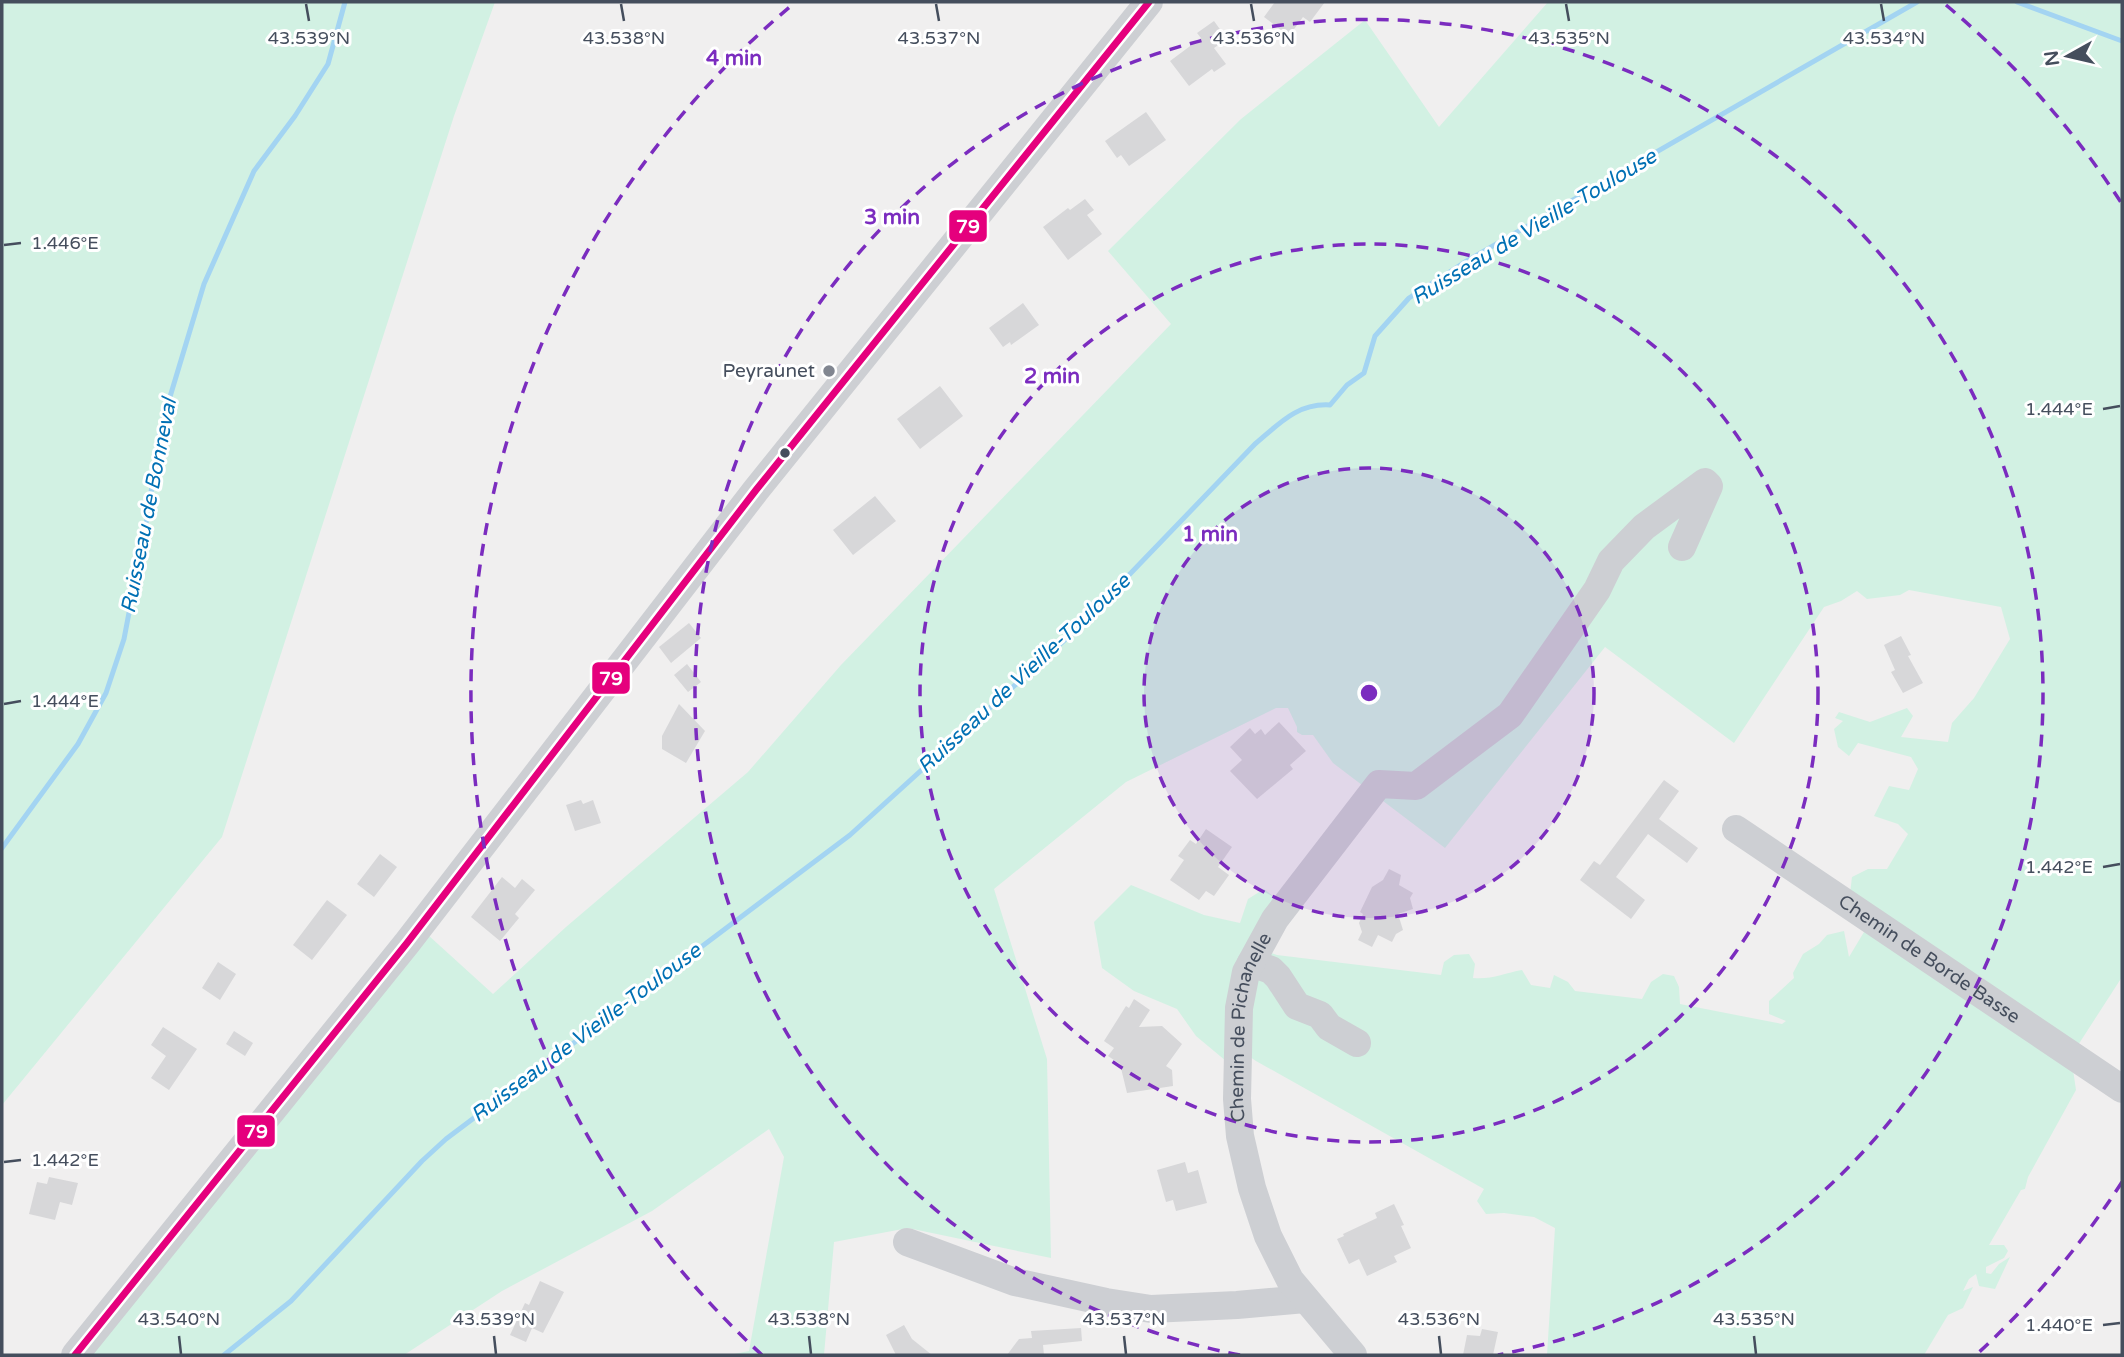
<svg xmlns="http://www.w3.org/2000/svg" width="2124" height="1357" font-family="'Varela Round',sans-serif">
  <rect width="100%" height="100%" fill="#f0efef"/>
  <path fill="#d2f1e3" d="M2,2H495L454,116L222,837L2,1105Z
    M1548,2H2122V977L2071,1056L2076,1090L2028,1177L2025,1189L2021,1190L1989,1245H2004L2008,1251L2004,1258L1986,1267V1273L1991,1274L1999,1264L2010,1257L1995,1289L1979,1286L1976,1274L1969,1279L1963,1291L1973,1287L1963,1308L1948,1315L1924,1355H1547L1555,1228L1534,1217L1504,1213L1486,1214L1477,1201L1484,1189L1256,1061L1231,1044L1226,1061L1196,1036L1177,1009L1134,991L1102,968L1094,922L1131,885L1204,915L1240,923L1248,899L1264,889L1278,900L1251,946L1277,955L1441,975L1444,962L1454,955L1469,954L1475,964L1473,978C1490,980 1505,973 1522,970L1531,985L1550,988L1554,975L1568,982L1575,991L1642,999L1651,982L1663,974L1674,976L1679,987L1680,1004L1782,1024L1786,1021L1769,1014V1001L1794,978L1793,973L1803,954L1819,944L1827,935L1844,931L1849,957L1876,912L1850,894L1852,877L1868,869H1887L1908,834L1898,824L1874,816L1889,786L1909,790L1918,769L1911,757L1858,743L1849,756L1838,747L1834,729L1843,721L1835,718L1839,712L1870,722L1907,708L1913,716L1901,737L1948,742L1952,723L1974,698L2010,639L2001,607L1909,590L1900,595L1867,599L1857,591L1841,601L1824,607L1734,743L1605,647L1445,848L1333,763L1313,735H1302L1297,732V727L1288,708H1276L1126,782L994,889L1047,1059L1051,1258L908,1228L834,1242L824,1355H729L749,1351L784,1157L769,1129L652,1211L502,1291L404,1355H90L428,935L493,994L566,927L748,772L841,665L1171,324L1108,251L1241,119L1365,20L1439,127Z"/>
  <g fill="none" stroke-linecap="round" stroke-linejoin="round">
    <path stroke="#a3d4f2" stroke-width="5" d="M2017,2L2122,41
      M2,848L78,744L106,693L124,639L148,513L160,430L204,284L254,171L295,116L328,64L345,2
      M224,1355L291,1301L422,1161L446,1139L850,835L1078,628L1255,444C1279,424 1297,403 1330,405L1347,385L1364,373L1375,336L1409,298L1465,262L1917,2"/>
  </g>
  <path fill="#d7d7d9" d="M1275,2H1325L1310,22L1303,17L1289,36L1264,17Z
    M1214,21L1227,39L1214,48L1226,64L1214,72L1212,69L1189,86L1170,61L1201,38L1197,33Z
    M1146,112L1166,140L1129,166L1121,155L1117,158L1105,141Z
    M1085,199L1094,210L1087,215L1102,234L1068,260L1043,227L1068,208L1070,210Z
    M1023,303L1039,325L1011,345L1010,342L1003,347L989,328Z
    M940,386L963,416L920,449L897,419Z
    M875,496L896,521L853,555L833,530Z
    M689,623L701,638L671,663L659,647Z
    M1901,636L1911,655L1908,656L1923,683L1903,693L1891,672L1895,670L1884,645Z
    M687,664L701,682L688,692L674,675Z
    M679,704L705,731L686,763L662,749V736Z
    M1279,722L1306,751L1290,765L1293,769L1257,799L1230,771L1242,760L1230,747L1250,728L1255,734L1261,729L1265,735Z
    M1664,780L1679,791L1659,819L1698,848L1687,863L1648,834L1616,877L1645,900L1631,919L1580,880L1594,861L1600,865Z
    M581,800L583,804L593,800L601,823L575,831L566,805Z
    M1206,829L1232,847L1218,867L1229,875L1214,896L1206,891L1199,900L1170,880L1184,860L1178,856L1190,840L1196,844Z
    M380,854L397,867L374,897L357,884Z
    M1389,869L1401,875L1399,885L1413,893L1410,898L1413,909L1398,914L1403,930L1396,934L1392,942L1378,935L1372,947L1358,940L1362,932L1359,923L1363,914L1360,912L1372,887L1383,880Z
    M502,877L515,888L522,879L535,890L515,914L519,918L500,941L471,917Z
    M327,900L347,915L312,960L293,945Z
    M218,962L236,974L220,1000L202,988Z
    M1134,999L1150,1010L1139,1027L1162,1026L1182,1044L1166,1066L1172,1070L1173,1086L1127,1093L1120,1064L1108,1056L1114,1048L1104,1041L1126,1006L1129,1008Z
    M163,1027L197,1049L169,1090L151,1078L166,1056L151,1045Z
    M234,1031L253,1043L245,1056L226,1044Z
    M1185,1162L1188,1173L1198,1170L1207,1203L1176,1211L1173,1200L1166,1202L1157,1170Z
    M49,1177L78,1183L72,1205L60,1202L55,1220L29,1214L37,1182L47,1184Z
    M1394,1204L1404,1225L1401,1226L1411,1248L1394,1256L1397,1262L1367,1276L1359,1259L1349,1264L1337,1239L1344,1236L1343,1234L1377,1218L1375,1213Z
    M540,1281L564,1292L543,1333L532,1328L526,1342L510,1335L525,1303L529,1305Z
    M904,1325L912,1339L932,1355H896L886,1335Z
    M1081,1328L1082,1341L1043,1345L1044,1355H1007L1019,1339L1032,1338L1031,1331Z
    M1482,1329L1498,1332L1493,1355H1463L1467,1335L1480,1336Z"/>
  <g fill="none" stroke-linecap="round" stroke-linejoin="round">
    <g stroke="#cdcfd3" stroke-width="28">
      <path id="s1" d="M1736,829L2122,1089"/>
      <path d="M1251,963L1271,970L1278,977L1297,1006L1320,1015L1329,1027L1357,1043"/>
      <path d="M907,1242L1015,1282L1106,1302L1151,1309L1237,1305L1305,1299"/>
      <path d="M75,1355L407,943L756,490L1149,2"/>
      <path id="s2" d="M1353,1355L1290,1280L1268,1236L1252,1188L1240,1136L1237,1099L1239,1008L1246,972L1275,919L1379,784L1416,786L1510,715L1597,590L1611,561L1644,527L1705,482L1709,486L1682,547"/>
    </g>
    <g stroke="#fff" stroke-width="12">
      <path id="bus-1" d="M75,1355L407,943L756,490L1149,2"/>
    </g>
    <use href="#bus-1" stroke="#e5007d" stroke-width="7"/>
  </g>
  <path fill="none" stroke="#454e5d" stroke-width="2.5" d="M306,4L309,21M621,4L624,21M936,4L939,21M1251,4L1254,21M1566,4L1569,21M1881,4L1884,21M4,245L21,243M2103,409L2120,406M4,704L21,701M2103,867L2120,864M4,1162L21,1160M2103,1325L2120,1323M179,1336L181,1354M494,1336L496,1354M809,1336L811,1354M1124,1336L1126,1354M1439,1336L1441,1354M1754,1336L1756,1354"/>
  <circle cx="1369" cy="693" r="225" fill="#7b2cbf" fill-opacity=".12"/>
  <g fill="none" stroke="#7b2cbf" stroke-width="3.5" stroke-dasharray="12 9">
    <circle cx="1369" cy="693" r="225"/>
    <circle cx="1369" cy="693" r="449"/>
    <path d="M1240 1355A674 674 0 1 1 1498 1355"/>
    <path d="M2122 1182A898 898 0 0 1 1976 1355M762 1355A898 898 0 0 1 792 5M1946 5A898 898 0 0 1 2122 204"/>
  </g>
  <circle fill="#818690" stroke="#fff" stroke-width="2.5" cx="829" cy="371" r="7"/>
  <circle fill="#454e5d" stroke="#fff" stroke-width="2.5" cx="785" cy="453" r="6"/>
  <g text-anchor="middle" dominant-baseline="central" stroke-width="6" stroke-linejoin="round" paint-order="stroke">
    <g font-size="19" fill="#454e5d" stroke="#fff" text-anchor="end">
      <text x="815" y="371">Peyraunet</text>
    </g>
    <g font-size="19" fill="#454e5d" stroke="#fff">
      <text stroke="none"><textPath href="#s1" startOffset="233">Chemin de Borde Basse</textPath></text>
      <text stroke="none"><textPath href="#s2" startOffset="362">Chemin de Pichanelle</textPath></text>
    </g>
    <g font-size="21" font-style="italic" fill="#0170b4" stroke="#fff">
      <text transform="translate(1534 227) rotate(-31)">Ruisseau de Vieille-Toulouse</text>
      <text transform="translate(149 506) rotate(-79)">Ruisseau de Bonneval</text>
      <text transform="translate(1024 674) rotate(-43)">Ruisseau de Vieille-Toulouse</text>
      <text transform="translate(586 1033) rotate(-37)">Ruisseau de Vieille-Toulouse</text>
    </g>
  </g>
  <g font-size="18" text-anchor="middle" fill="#454e5d" stroke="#fff" stroke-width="6" stroke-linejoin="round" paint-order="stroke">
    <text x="309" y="44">43.539°N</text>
    <text x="624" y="44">43.538°N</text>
    <text x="939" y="44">43.537°N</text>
    <text x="1254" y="44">43.536°N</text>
    <text x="1569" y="44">43.535°N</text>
    <text x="1884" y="44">43.534°N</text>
    <text x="65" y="249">1.446°E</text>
    <text x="2059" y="415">1.444°E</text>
    <text x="65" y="707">1.444°E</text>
    <text x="2059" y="873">1.442°E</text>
    <text x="65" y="1166">1.442°E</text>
    <text x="179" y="1325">43.540°N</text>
    <text x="494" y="1325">43.539°N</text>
    <text x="809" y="1325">43.538°N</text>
    <text x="1124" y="1325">43.537°N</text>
    <text x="1439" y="1325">43.536°N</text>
    <text x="1754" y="1325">43.535°N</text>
    <text x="2059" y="1331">1.440°E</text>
  </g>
  <circle cx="1369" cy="693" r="10" fill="#7b2cbf" stroke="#fff" stroke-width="3.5"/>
  <g font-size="21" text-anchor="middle" font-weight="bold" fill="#7b2cbf" stroke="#fff" stroke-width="6" stroke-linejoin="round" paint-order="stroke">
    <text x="734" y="65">4 min</text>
    <text x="892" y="224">3 min</text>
    <text x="1052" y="383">2 min</text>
    <text x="1210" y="541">1 min</text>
  </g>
  <g stroke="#fff" stroke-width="2.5">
    <rect x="948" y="209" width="40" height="34" rx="7" fill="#e5007d"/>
    <rect x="591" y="661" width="40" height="34" rx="7" fill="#e5007d"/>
    <rect x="236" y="1114" width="40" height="34" rx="7" fill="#e5007d"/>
  </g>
  <g font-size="19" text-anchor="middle" font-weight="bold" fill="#fff">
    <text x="968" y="233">79</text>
    <text x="611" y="685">79</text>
    <text x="256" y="1138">79</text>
  </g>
  <rect width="2124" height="1357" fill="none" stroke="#454e5d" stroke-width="7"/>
  <g transform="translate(2068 56) rotate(262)" stroke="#ffffff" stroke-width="5" paint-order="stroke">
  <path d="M0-5L12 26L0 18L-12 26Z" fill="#454e5d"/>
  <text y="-10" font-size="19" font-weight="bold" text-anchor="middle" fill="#454e5d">N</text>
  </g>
</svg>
